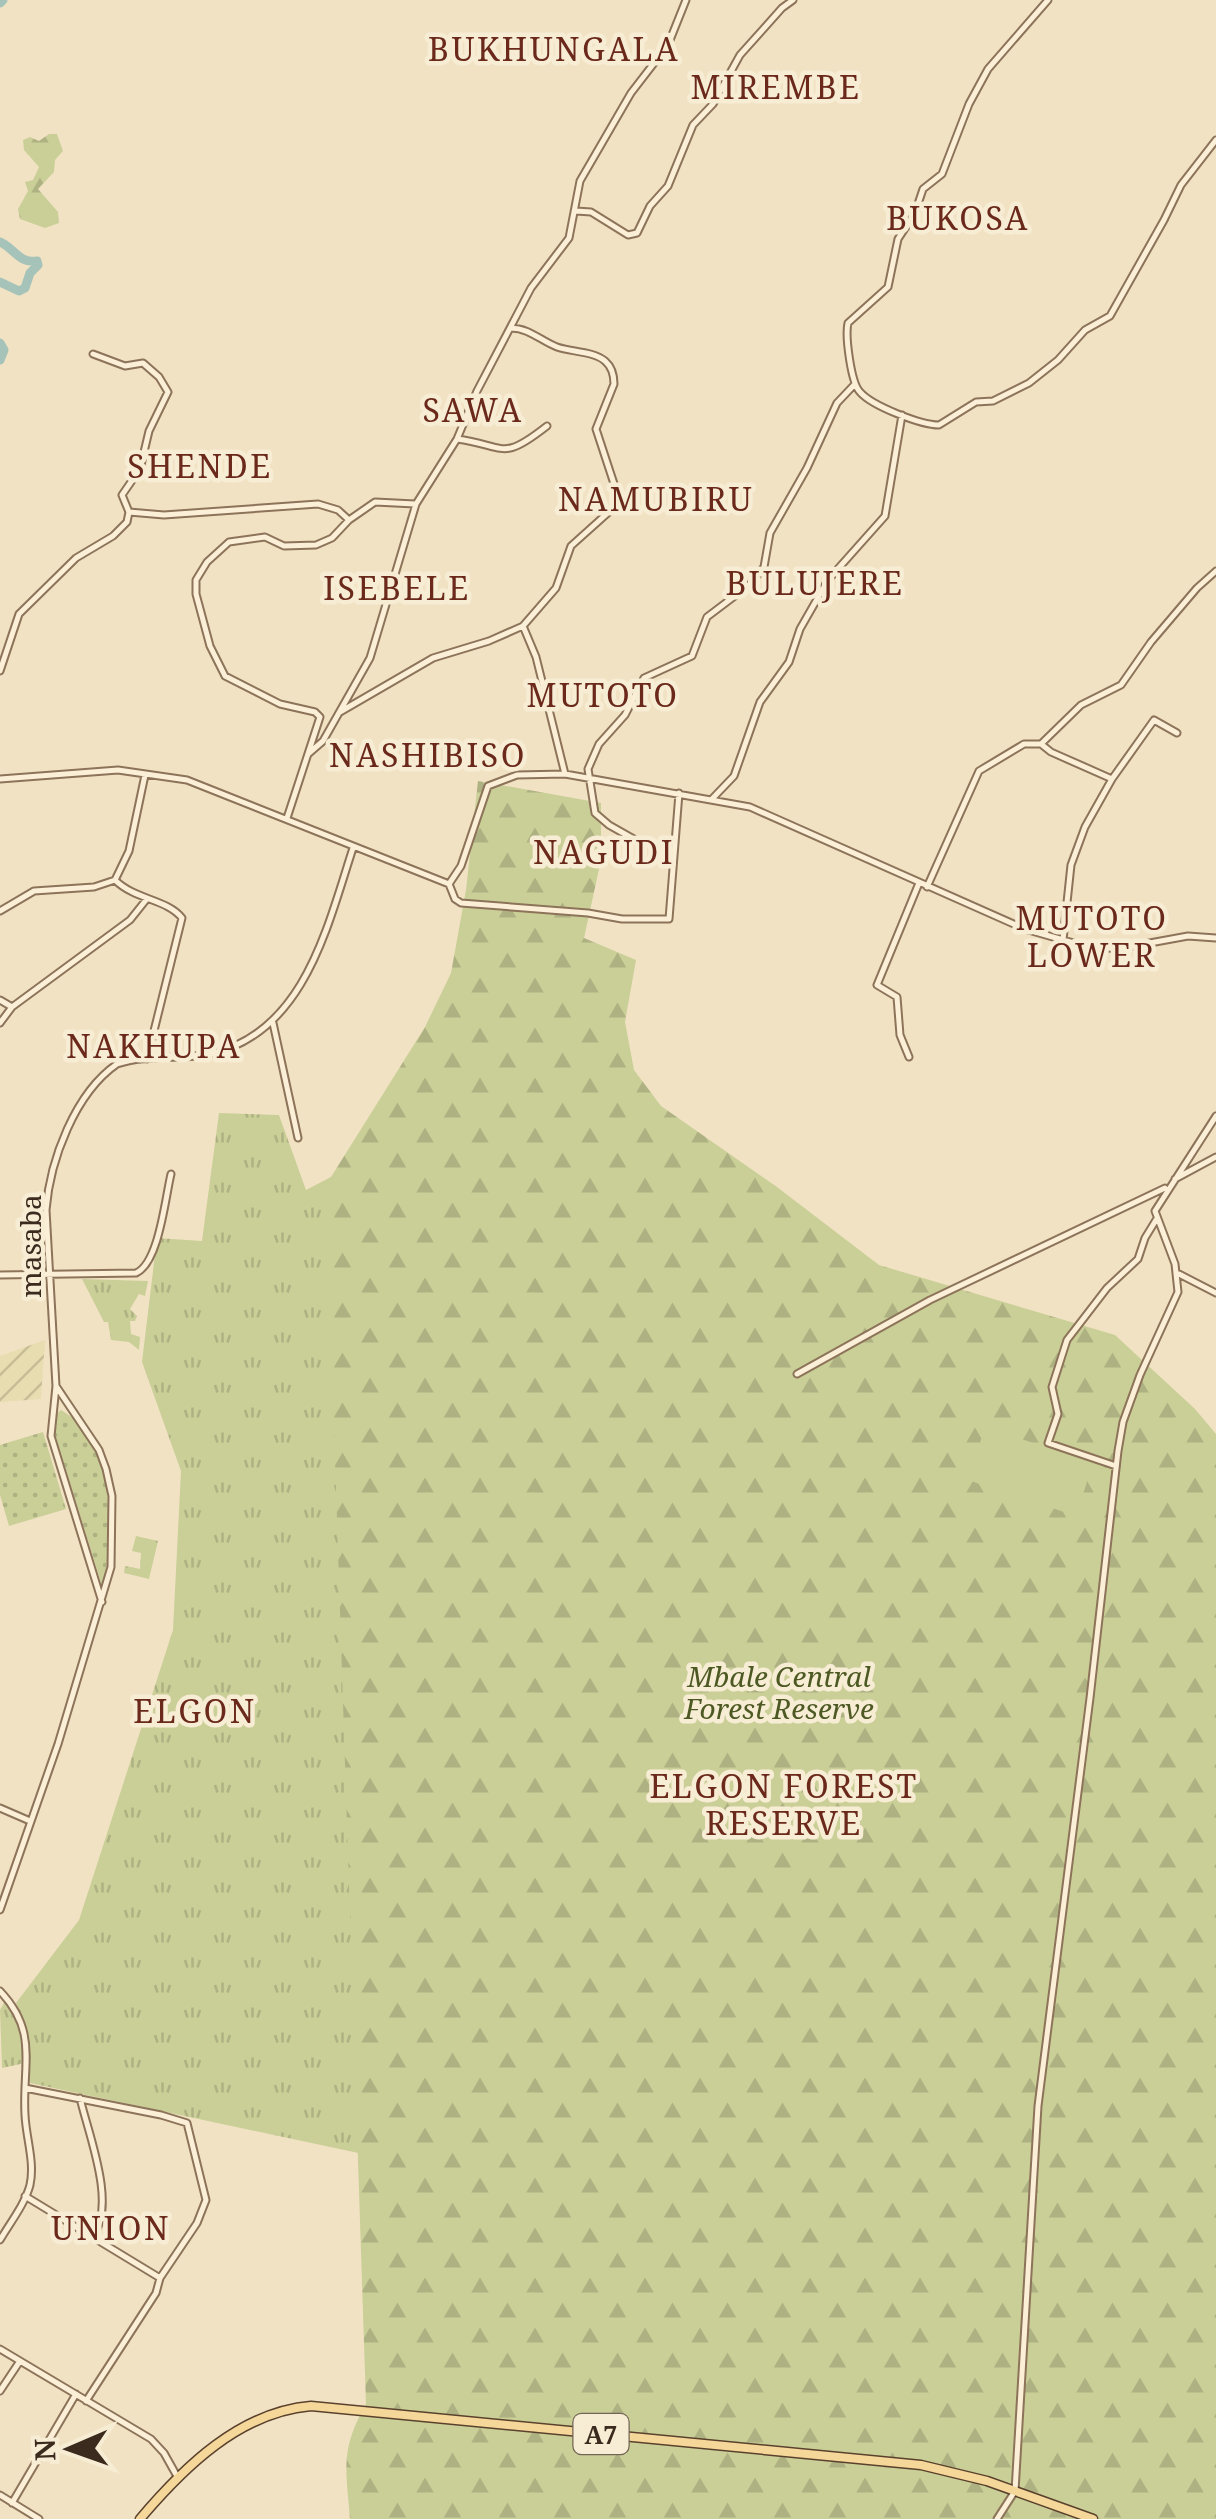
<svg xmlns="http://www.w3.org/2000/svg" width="1216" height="2519" font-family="'Noto Serif',serif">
  <defs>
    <pattern id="farmland-furrows" width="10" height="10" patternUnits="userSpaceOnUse" patternTransform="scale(2.5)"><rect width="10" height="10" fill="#e7ddb0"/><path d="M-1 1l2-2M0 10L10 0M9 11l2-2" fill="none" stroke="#c7be97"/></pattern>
    <pattern id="grass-tufts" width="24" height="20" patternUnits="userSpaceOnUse" patternTransform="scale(2.5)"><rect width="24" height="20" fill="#cacf97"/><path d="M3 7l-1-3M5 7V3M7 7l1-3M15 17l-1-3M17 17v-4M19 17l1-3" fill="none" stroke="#aeb282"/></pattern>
    <pattern id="forest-firs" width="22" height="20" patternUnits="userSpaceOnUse" patternTransform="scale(2.5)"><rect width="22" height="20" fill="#cacf97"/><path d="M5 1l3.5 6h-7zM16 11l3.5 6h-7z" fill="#aeb282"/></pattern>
    <pattern id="park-dots" width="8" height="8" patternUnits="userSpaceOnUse" patternTransform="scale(2.5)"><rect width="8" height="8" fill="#cacf97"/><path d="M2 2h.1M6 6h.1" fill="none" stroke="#aeb282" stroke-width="1.8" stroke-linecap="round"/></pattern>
  </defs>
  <rect width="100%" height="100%" fill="#f1e2c3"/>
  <path fill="url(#farmland-furrows)" d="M45,1340L41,1399L0,1402V1356Z"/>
  <path fill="url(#grass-tufts)" d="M219,1113L279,1115L306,1190L398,1142L424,2167L30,2083L29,2079L27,2032L16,2003L79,1920L173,1630L181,1471L142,1362L157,1238L202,1241Z
    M82,1279L148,1281L145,1296L139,1294L130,1309L137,1316L135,1321H130L131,1334L140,1337L139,1350L129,1342L111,1340L108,1322H104Z
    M136,1536L158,1541L149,1579L124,1573L125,1566L140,1569L141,1553L132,1551Z
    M5,2001L20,2030L25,2063L2,2068L0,2010Z"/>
  <path fill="url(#forest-firs)" d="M49,134H57L63,151L55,160L54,172L38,189L58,212L59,223L45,228L20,219L18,209L28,191L25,182L33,180L39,167L24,150L23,140L30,137L39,141Z
    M478,781L601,803V860L584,938L636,960L625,1022L634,1070L661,1106L777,1187L879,1265L1115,1335L1195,1409L1216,1434V2519H350C346,2468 340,2450 366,2404L326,1185L425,1027L451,973L466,890Z"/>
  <path fill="url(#park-dots)" d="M61,1410C118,1441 113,1534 103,1589L54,1432L56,1414Z
    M43,1432L66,1509L9,1526L0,1495V1445Z"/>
  <path fill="#cacf97" d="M985,1427L1093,1463L1076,1516L968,1480Z"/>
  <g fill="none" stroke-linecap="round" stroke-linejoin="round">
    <path stroke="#a6c3ba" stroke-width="9" d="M0,3L3,0
      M0,242C13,247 19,264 37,261L38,265L30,273L25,288L19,291L0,282
      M0,343L4,350L0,360"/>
    <g stroke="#8c7359" stroke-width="9">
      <path id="minor" d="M1048,0L988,69L969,104L942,174L923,189L915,213L898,239L888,287L848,323C845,336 851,383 860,392C872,406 921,425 939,425L976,402L993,401L1029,383L1058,360L1085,330L1110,316L1164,220L1181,185L1216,140
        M576,211L591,212L628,235L637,233L650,206L668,186L693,125L713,104L740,55L782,8L793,0
        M457,439C507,446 501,462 547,426
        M129,512L164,515L318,504L338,510L349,520L375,502L415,504
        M523,626L536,657L565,774
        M0,671L19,614L76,558L113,536L127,522L129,512L122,495L140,469L149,431L168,392L159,377L143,363L125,366L93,354
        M340,712L433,658L489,641L523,626L556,588L571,546L620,502L596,429L614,384C614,375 612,367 605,361C593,351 571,352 557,347C541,341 529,328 511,328
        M1041,744L1081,705L1121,685L1151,642L1197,588L1216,571
        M308,754L323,741L370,658L416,504L457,439L477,391L531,288L569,238L580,181L631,93L668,45L686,0
        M0,779L118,770L187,780L449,884L461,866L488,786L517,775L565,774L750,807L1025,929L1077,944L1117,949L1188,936L1216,938
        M712,799L734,776L760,702L789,662L800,629L828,580L885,516L902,415
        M287,818L320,717L315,712L280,704L225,676L210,646L196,594V580L207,562L229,542L265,537L284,546L316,545L332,538L349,520
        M639,842L609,825L595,813L588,769L599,744L625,715L644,678L692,656L707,617L748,586L764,567L770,533L807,468L837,403L855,384
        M115,880C135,900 167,899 182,918L147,1059
        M449,884L455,899L461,903L588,913L622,919H669L679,793
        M927,887L979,771L1024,744H1041L1051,752L1112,779
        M0,911L34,891L94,887L115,880L129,851L145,775
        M1063,940L1071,865L1085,827L1112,779L1154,720L1177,733
        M0,1000L12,1007
        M0,1023L12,1007L130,920L146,900
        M273,1023L298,1138
        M909,1057L900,1035L897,997L877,985L919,883
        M1175,1179L1216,1157
        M1179,1274L1216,1293
        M0,1275L136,1273C159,1263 165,1199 171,1174
        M797,1374L930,1300L1165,1188
        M1116,1466L1048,1443L1058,1414L1052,1387L1067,1340L1107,1288L1138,1259L1145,1238L1156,1220
        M102,1602L51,1436L56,1386L46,1210C50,1160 75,1093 117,1064C146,1054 180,1060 210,1054C304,1033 327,928 353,848
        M0,1808L30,1821
        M0,1910L58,1744L111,1567L112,1496L106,1469L99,1450L56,1386
        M0,1991C39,2032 22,2065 25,2115C26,2138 35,2162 30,2185C25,2204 10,2223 0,2240
        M25,2088L161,2115L187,2123L206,2200L197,2223L160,2278
        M80,2098C88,2133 117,2205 93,2235
        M25,2196L160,2278L156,2293L86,2401
        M0,2349L151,2439L164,2453L178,2478
        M0,2391L20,2361
        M0,2495L39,2519
        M12,2503L76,2394
        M997,2519L1015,2491L1038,2106L1090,1698L1118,1451L1123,1422L1140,1375L1178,1292L1175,1264L1155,1211L1216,1116"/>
    </g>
    <g stroke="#5a412d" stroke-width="11">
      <path id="major" d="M140,2519C184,2467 240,2412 311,2406L921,2465L987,2481L1093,2519"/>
    </g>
    <use href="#minor" stroke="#fbefd7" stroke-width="5"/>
    <use href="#major" stroke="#f5d79a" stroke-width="8"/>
  </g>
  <g text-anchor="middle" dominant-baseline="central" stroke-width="9" stroke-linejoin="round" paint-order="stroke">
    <rect fill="#f7ecd4" stroke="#736555" stroke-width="2.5" x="573.5" y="2414" width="55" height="40" rx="8"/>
    <g font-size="25" font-weight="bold" fill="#3b2b1e">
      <text x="601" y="2434">A7</text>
    </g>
    <g font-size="28" fill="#3b2b1e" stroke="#f7ecd4">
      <text transform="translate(30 1246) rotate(-90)">masaba</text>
    </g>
    <g font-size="28" font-style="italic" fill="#4d5923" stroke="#f7ecd4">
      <text x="779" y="1676">Mbale Central<tspan x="779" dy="32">Forest Reserve</tspan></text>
    </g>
    <g font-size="32" letter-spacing="2.5" fill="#6a291b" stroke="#f7ecd4">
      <text x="554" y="48">BUKHUNGALA</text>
      <text x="776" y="86">MIREMBE</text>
      <text x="958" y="217">BUKOSA</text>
      <text x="473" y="409">SAWA</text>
      <text x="200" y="465">SHENDE</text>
      <text x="656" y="498">NAMUBIRU</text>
      <text x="815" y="582">BULUJERE</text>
      <text x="397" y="587">ISEBELE</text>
      <text x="603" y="694">MUTOTO</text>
      <text x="428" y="754">NASHIBISO</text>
      <text x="604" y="851">NAGUDI</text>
      <text x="1092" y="917">MUTOTO<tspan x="1092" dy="37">LOWER</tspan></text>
      <text x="154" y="1045">NAKHUPA</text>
      <text x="195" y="1710">ELGON</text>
      <text x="784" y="1785">ELGON FOREST<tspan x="784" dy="37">RESERVE</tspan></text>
      <text x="111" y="2227">UNION</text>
    </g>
  </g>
  <g transform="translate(70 2449) rotate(268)" stroke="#f7ecd4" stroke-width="8" paint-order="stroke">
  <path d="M0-8L18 38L0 25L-18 38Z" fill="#3b2b1e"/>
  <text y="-15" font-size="28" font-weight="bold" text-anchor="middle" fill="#3b2b1e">N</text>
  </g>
</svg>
